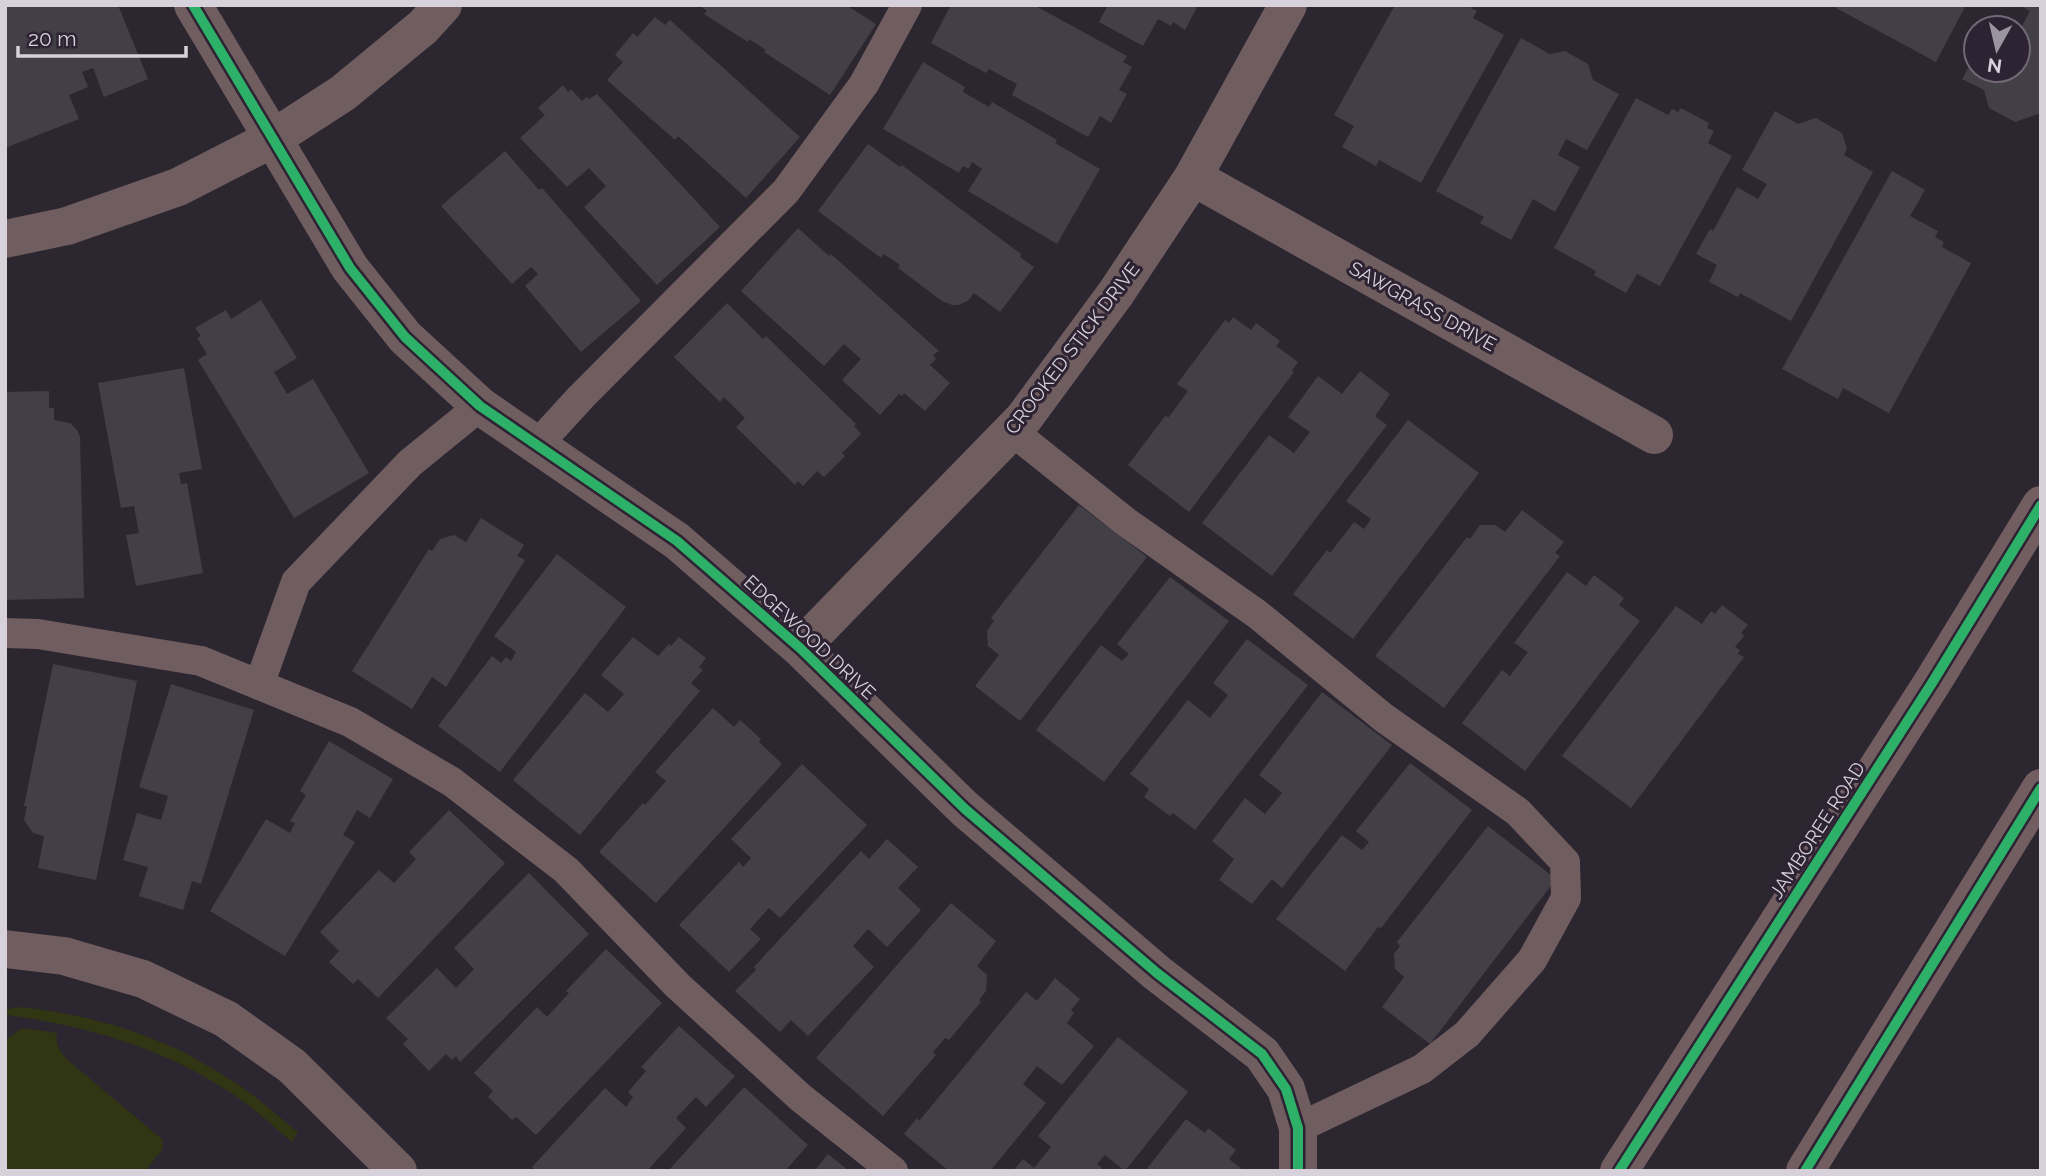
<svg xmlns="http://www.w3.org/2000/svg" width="2046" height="1176" font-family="Raleway,sans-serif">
  <rect width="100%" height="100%" fill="#2c2630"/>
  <path fill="#303513" d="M21,1007C71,1012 122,1025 168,1045C190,1054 213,1069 234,1082C257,1096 277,1116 298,1132L292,1142C278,1130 265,1118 251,1107C177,1052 98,1028 8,1015L5,1009Z
    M22,1028L57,1033C55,1046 60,1052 69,1061L163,1140L162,1150L145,1171L5,1170V1040Z"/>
  <path fill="#433f47" d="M5,5H118L148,79L104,97L93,68L82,72L88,87L69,95L79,119L5,148Z
    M699,5H846L876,24L830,95L764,52L766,50L749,39L748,42L704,14L707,11Z
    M951,5H1034L1127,56L1123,62L1132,67L1119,90L1127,94L1111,123L1100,116L1088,137L1012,95L1017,84L989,69L986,73L931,43Z
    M1108,5H1198L1185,30L1173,22L1171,26L1158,19L1143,46L1099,22Z
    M1395,5H1473L1471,8L1477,11L1473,18L1504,35L1421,183L1379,160L1376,166L1342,147L1354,126L1334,115Z
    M1838,5H1966L1936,62L1836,8Z
    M2019,5H2041V116L2038,114L2015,122L1989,108L1984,90L1962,79L1976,54V70H2018V33L2030,11Z
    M655,17L665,25L670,20L800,137L746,198L678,136L675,140L607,80L623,62L615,55L633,33L637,37Z
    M1521,38L1550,54L1565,51L1588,64L1593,80L1619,94L1587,150L1566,139L1558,155L1580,167L1555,212L1533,199L1511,240L1480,223L1484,217L1436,191Z
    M923,62L965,87L963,92L989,107L992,102L1057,140L1055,143L1100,169L1057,244L968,191L982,169L972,162L969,169L963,166L959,173L883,129Z
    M563,85L568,92L571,89L582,101L587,97L589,99L597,94L720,227L657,285L584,207L606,186L589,168L567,187L520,138L545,115L538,108Z
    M1636,98L1668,115L1672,109L1678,112L1681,108L1709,123L1707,128L1714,131L1708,143L1732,156L1660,286L1637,274L1626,293L1594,275L1596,271L1554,248Z
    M1775,111L1798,124L1816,118L1842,133L1847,149L1844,155L1873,172L1791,321L1740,293L1738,297L1709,282L1717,265L1696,254L1710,229L1713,231L1737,187L1758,199L1767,184L1742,170Z
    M868,144L900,167L902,165L1021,254L1020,257L1034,267L1000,312L974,293L968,301L958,305H952L942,301L898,268L900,265L884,254L881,258L818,211Z
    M505,151L539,190L542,188L641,301L581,352L525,286L538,274L531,267L512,284L441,206Z
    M1892,171L1925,190L1910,216L1938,231L1935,237L1944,242L1942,247L1971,263L1889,413L1843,388L1838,399L1782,369Z
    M798,228L829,256L831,254L939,351L933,355L936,359L930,365L950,383L925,411L904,393L902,396L899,394L880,415L842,380L861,359L844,344L824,366L741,291Z
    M261,300L297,358L274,372L287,394L313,379L369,473L294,518L198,360L207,354L197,338L201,336L195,328L226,310L231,319Z
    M727,303L763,339L766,336L856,424L854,426L861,434L842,453L845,456L824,477L817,471L803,486L798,481L795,485L736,427L745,418L724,397L720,402L674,357Z
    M1233,317L1251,330L1256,323L1280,341L1276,346L1298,362L1292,371L1294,372L1189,512L1128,465L1166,415L1168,418L1188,391L1177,384L1225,320L1229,323Z
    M184,368L202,469L179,473L181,484L187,483L203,573L136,586L126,535L139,533L134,506L121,508L98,383Z
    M1360,371L1390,394L1375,416L1387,425L1272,576L1202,523L1269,435L1294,453L1310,432L1288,417L1318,376L1342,394Z
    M49,391V408H54V420L70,423L77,430L80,437L84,598L5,600V392Z
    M1408,420L1479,473L1353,639L1293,594L1327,550L1330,553L1354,522L1364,529L1371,519L1346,501Z
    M1079,505L1147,557L1020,721L975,686L999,655L988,646L987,631L994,621L991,618Z
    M1522,510L1564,542L1555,553L1560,556L1444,708L1375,656L1467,537L1470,539L1480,525H1495L1505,532Z
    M481,518L524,545L517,556L525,560L446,687L432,677L412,709L352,671L429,549L432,551L440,539L454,535L466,542Z
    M557,554L626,607L500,772L438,726L492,656L501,663L506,657L511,661L516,652L494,636Z
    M1567,572L1586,586L1594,575L1624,598L1619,605L1640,621L1525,771L1462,723L1502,670L1510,676L1528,652L1514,643Z
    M1170,577L1229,621L1104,782L1036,730L1101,645L1122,661L1129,654L1117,644Z
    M1722,605L1748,625L1741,633L1744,636L1735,647L1740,650L1738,654L1744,657L1631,808L1562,756L1676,606L1702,624L1711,611L1715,614Z
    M633,637L658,656L669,644L671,646L679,637L706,658L699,667L703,670L691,683L700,691L580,835L513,780L585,693L608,712L624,694L601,675Z
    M1247,639L1308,685L1195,830L1173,813L1170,816L1144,797L1149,789L1130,774L1188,700L1210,718L1228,695L1213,683Z
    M53,664L137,681L96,880L38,868L44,836L33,833L24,820L27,806H24Z
    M171,684L254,710L201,884L192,881L183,910L139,896L148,867L123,860L137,813L161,820L168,796L139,787Z
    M1322,692L1392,745L1282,888L1272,879L1252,904L1219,880L1234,859L1212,841L1245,798L1265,814L1282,793L1259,775Z
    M713,708L734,727L740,720L761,739L759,742L782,764L656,903L599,852L643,803L645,805L666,781L655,772Z
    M329,741L393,779L370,818L357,810L343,835L355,842L285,956L210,911L266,819L290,833L295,823L290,821L306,795L300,791Z
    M1410,763L1472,810L1381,928L1378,927L1345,971L1276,919L1342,835L1362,850L1369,842L1356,831Z
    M802,764L867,825L780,918L769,908L750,929L761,939L729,972L679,925L739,862L743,867L751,858L731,839Z
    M449,810L505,863L378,998L358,979L353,984L329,962L339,951L320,932L379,870L394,883L416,859L409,852Z
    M1488,826L1556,879L1430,1044L1382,1007L1404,977L1395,969L1394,954L1400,946L1397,942Z
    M887,839L918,867L898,888L921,910L887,947L868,929L853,946L874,967L808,1036L791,1020L780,1032L735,991L756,970L754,967L861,851L869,859Z
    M529,873L589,934L460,1062L456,1056L452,1060L446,1054L429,1071L403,1044L408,1039L386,1018L437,968L456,988L474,969L454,948Z
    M951,903L996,941L977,966L987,975L986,991L979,1000L981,1002L949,1040L945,1038L933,1052L936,1055L883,1116L816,1058Z
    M606,949L662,1003L536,1135L516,1117L512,1120L488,1097L493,1091L474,1073L537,1007L547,1017L569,993L566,991Z
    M1055,978L1080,999L1071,1010L1074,1013L1067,1023L1094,1046L1062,1085L1037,1066L1023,1084L1046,1103L990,1171H949L904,1134L917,1118L919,1121L1026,992L1037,1001Z
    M679,1026L735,1076L706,1107L696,1097L676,1118L686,1128L647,1171H536L532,1167L605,1088L626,1107L633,1097L628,1092L646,1071L641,1067Z
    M1118,1037L1188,1092L1125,1171L1105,1155L1097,1164L1102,1168L1100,1171H1013L1023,1159L1034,1168L1051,1147L1038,1136Z
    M744,1087L808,1145L785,1171H668Z
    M1186,1119L1205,1133L1208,1128L1236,1150L1229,1159L1244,1171H1145Z
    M828,1154L849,1171H814Z"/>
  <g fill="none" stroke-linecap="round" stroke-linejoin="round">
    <path stroke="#705d5f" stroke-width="30" d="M1012,431L1126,522L1257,614L1384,718L1518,812L1565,862L1566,898L1532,960L1467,1034L1422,1069L1298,1128
      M537,445L581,397L786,191L864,84L907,5
      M5,633L38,634L201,661L350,722L452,782L566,870L678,986L801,1098L893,1171
      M259,685L296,582L410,463L480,406"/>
    <path stroke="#705d5f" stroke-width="38" d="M193,5L350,268L405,337L480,406L677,541L800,648L965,809L1157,973L1262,1054L1286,1089L1298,1128V1171
      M1193,177L1654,435
      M5,239L67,226L178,187L272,139L343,93L423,27L443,5
      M800,648L1024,418L1116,293L1193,177L1288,5
      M5,949L64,956L143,979L226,1019L292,1066L398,1171"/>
    <path stroke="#725d60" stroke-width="38" d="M1619,1171L1932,683L2041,505
      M1805,1171L2041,788"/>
    <g stroke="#2d2333" stroke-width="15">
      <path id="cycleway" d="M193,5L350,268L405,337L480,406L677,541L800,648L965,809L1157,973L1262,1054L1286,1089L1298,1128V1171
        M1619,1171L1932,683L2041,505
        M1805,1171L2041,788"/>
    </g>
    <use href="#cycleway" stroke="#2db169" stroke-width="10"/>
  </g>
  <g text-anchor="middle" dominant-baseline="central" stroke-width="6" stroke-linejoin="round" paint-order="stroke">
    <g font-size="19" fill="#d7d1db" stroke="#2d2333">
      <text transform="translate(1423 306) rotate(29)">SAWGRASS DRIVE</text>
      <text transform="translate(1072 348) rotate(-53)">CROOKED STICK DRIVE</text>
      <text transform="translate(810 637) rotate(43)">EDGEWOOD DRIVE</text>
      <text transform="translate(1817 830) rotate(-57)">JAMBOREE ROAD</text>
    </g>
  </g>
  <rect width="2046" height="1176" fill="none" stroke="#d7d1db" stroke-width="14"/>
  <g transform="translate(1997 49) rotate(188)"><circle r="33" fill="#2d2333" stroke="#716976" stroke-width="2"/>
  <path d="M0-5L12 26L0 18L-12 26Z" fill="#9b959f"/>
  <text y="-10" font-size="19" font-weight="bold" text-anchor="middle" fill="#d7d1db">N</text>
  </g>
  <path d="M18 46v10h168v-10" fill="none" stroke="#d7d1db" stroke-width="3.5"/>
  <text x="28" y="46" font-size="21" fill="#d7d1db" stroke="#2d2333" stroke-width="5" paint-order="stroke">20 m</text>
</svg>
